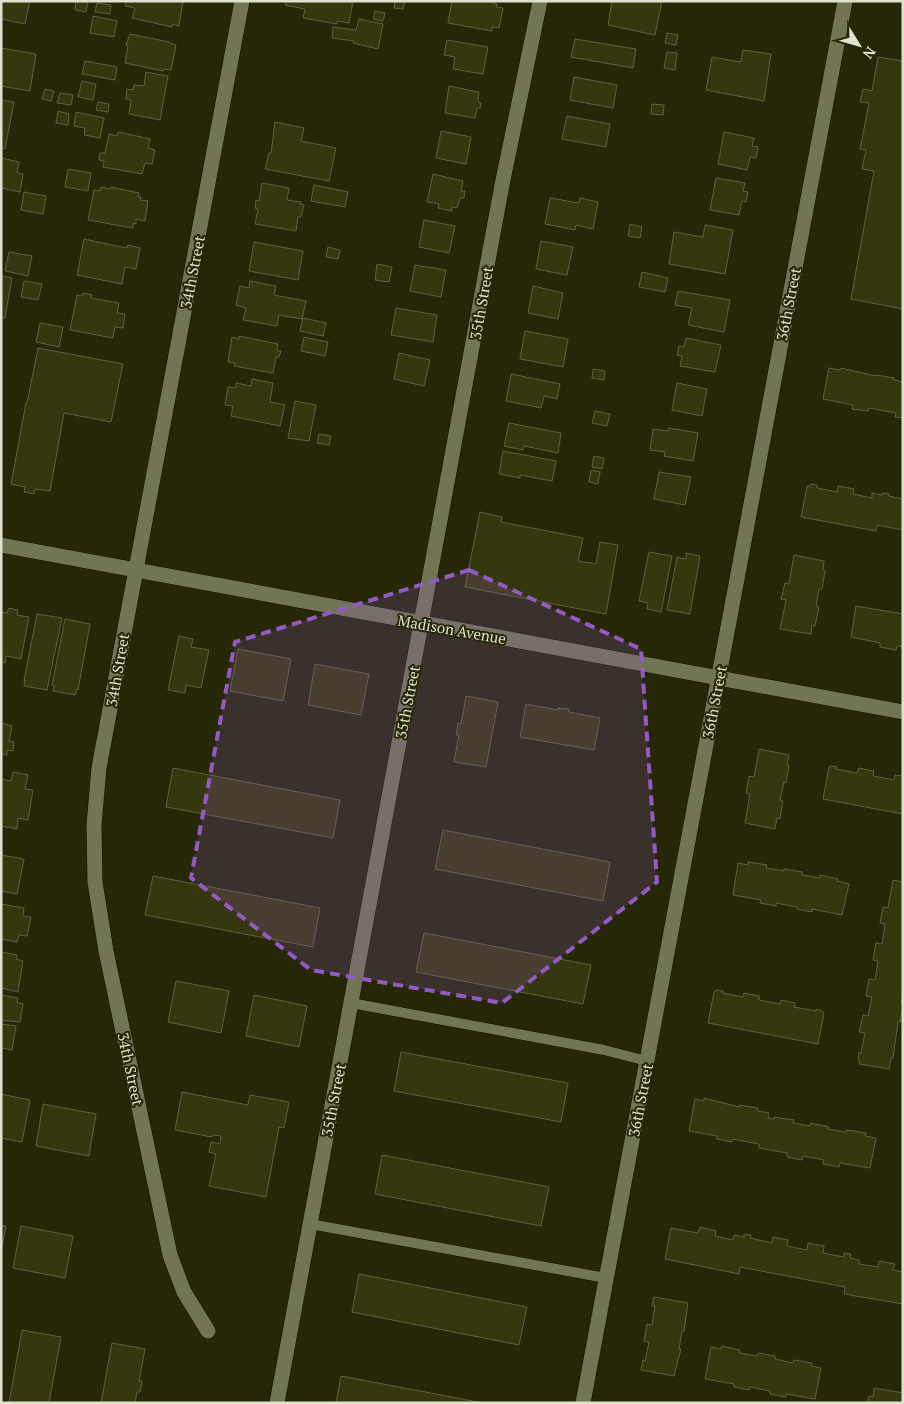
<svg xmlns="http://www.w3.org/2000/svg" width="904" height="1404" font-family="'PT Serif',serif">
  <rect width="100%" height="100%" fill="#252707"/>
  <path fill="#35370e" stroke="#5f6241" d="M1,1H30L25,24L1,19Z
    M76,1H88L86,12L75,10Z
    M126,1H183L179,26L172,24V27L132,18L135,8L125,6Z
    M286,1H353L349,23L337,21V24L303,18L305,9L285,5Z
    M395,1H405L403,9L394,8Z
    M452,1H485L497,4L496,7L503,8L499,28L492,27V31L448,23Z
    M612,1H662L655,35L608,25Z
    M97,3L111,5L110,14L95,12Z
    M375,11L385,13L383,21L373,19Z
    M93,16L117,21L114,37L90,33Z
    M359,19L383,24L378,49L353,43L354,41L332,38L333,27L356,30Z
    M667,33L678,35L676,45L665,43Z
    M130,34L169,42V43L176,45L171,70L164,69L163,71L125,63L128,46L126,45Z
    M575,39L636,49L633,68L571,57Z
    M447,40L488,47L483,74L453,69L455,57L444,55Z
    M1,48L36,54L30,91L1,86Z
    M743,50L771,54L764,101L706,90L712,57L741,62Z
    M667,52L677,53L675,70L664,68Z
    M878,57L903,61V309L851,299L874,171L862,169L866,150L860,149L869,103L860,102L863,89L872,91Z
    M85,61L117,67L115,80L82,74Z
    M146,72L168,76L160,120L129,114L131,100L126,99L127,89L133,90L134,85L144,86Z
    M574,77L617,85L613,108L570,100Z
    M82,81L96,84L93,100L78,97Z
    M449,86L479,92L478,102L481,103L480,108H477L475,118L445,113Z
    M45,89L54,91L51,101L42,99Z
    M60,93L73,95L71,105L57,103Z
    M1,100L14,102L5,149L1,148Z
    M98,102L109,104L108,112L96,110Z
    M652,104L664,105L663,115L651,114Z
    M58,111L69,114L68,125L56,123Z
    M76,112L104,118L100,138L84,135L85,128L74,126Z
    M567,116L610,124L606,147L562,139Z
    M275,122L304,128L301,141L336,148L329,181L265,169L269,153H271Z
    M441,131L471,137L466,164L436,158Z
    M118,132L150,139L148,148L155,150L152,164L145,163L142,174L103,167L104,161L99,160L100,153H105L109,134L117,136Z
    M724,132L754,138L752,146L758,147L756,158L750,157L747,170L718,164Z
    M1,158L19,162L17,173L23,174L20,192L1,188Z
    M68,169L91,173L88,191L65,187Z
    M433,174L463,181L461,191H465L464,198H460L457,208L452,207V211L438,208L439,204L427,202Z
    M716,178L745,183L743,191L748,192L746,202L742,201L739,215L710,210Z
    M262,183L289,188L287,200L301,202L300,204L304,205L301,217H298L296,231L255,224L258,209L255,208L256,200L259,201Z
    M314,185L348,192L345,207L311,201Z
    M101,187L110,189L111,187L139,193L138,197H141L140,200L148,201L145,221L136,219V224L133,223V228L88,220L94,190L100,191Z
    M24,192L46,196L43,214L21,210Z
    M550,198L579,203L580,198L598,202L593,229L576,225L575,230L545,224Z
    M424,220L455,226L449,253L419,247Z
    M630,224L642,227L640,238L628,236Z
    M705,225L733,230L725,274L669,264L674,232L703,237Z
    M84,239L127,248L128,245L140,248L136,269L125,267L122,284L77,275Z
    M541,241L573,247L567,275L536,269Z
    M254,242L303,251L298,280L249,271Z
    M328,247L340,250L338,259L326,257Z
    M9,252L32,256L28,276L5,271Z
    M377,264L392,267L389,282L375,280Z
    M415,265L446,270L441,297L410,291Z
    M642,272L668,278L665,292L639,287Z
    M1,276L12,278L5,318H1Z
    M24,281L42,284L38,300L21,297Z
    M250,281L276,286L274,295L306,301L302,319L279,315L277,326L243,320L246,308L236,305L240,286L249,288Z
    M533,286L563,293L558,319L528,313Z
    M678,291L730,300L724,332L688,325L692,308L675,305Z
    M83,293L92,295L91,298L119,303L117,313L125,314L123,328L115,327L113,338L70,330L77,295L82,296Z
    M396,308L437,315L433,342L391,335Z
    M303,318L326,323L323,336L300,331Z
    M40,323L63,327L59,347L36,342Z
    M525,331L568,339L563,367L520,359Z
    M239,336L278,344L277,351H281L279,357H276L273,373L234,366L235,363L228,362L232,337L239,339Z
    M304,337L328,342L325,356L301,351Z
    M686,338L721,345L715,372L680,366L682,356L677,355L679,346L684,347Z
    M38,348L123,364L111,422L64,413L50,491L35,489L34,494L24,492L25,487L11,484L26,403H27Z
    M399,353L430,360L424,386L394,379Z
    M829,368L840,370L841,368L876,376V375L894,378V380L903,382V418L895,417L896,413L869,408L868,411L852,409L853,405L823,399Z
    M593,369L605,371L604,380L592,378Z
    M511,374L560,384L557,399L544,396L541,408L506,401Z
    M252,379L273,383L270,402L285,405L280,426L231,416L233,406L225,405L228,387L236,388V383L251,386Z
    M677,383L707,389L702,416L672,410Z
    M295,401L316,405L309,441L288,438Z
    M595,411L610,414L607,426L592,423Z
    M509,423L561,433L558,453L524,446L523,450L504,446Z
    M669,428L698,433L693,461L664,456L665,452L650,450L653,429L668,431Z
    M319,434L331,436L329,445L317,443Z
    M503,451L556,461L552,481L520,475V478L499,474Z
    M594,456L604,458L602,469L592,467Z
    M591,470L600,472L598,484L589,482Z
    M659,472L691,477L685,505L654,499Z
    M811,484L817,485V488L837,492L838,486L854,489L853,494L872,498V493L882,495V493L889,494V496L903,499V530L877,525L876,531L801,517L807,486H810Z
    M480,512L502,517L501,522L583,538L578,561L596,564L600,542L618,545L606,614L465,587Z
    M649,552L672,556L661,612L647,609L648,603L639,601Z
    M686,553L700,556L690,614L667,610L677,557L686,559Z
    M794,555L824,561L823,570L825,571L822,589H819L816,606L819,607L815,626L812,625L811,634L780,629L786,600L781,599L785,583L789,584Z
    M856,606L903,614V647L897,646L896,650L880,647V643L851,637Z
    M9,608L18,610L17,615L29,617L21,659L6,656L5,663L1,662V612L7,613Z
    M37,614L62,618L47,690L24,686L25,680H24Z
    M65,619L90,624L78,690L77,689L75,695L53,691L54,685H52Z
    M179,636L193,639L191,647L209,650L201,688L186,685L185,693L168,690Z
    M238,649L291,659L283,701L230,691Z
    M315,664L369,674L361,715L308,705Z
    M466,696L498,702L486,767L454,762L459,735H456L458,723L461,724Z
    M526,704L558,710V708L569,709V712L600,718L594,750L520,737Z
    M1,723L12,726L9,741L14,742L13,751L7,750V755L1,754Z
    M759,749L789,755L787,765H789L786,783L784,782L780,800L783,801L780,819L777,818L775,829L745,823L750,794L746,793L749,776L754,777Z
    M831,766L837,767L836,769L857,773L859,768L874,771L873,776L894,780L895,775L903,776V814L823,799L829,767Z
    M173,768L340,800L333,838L166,807Z
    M13,772L28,775L25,789L33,790L28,820L18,818L17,829L1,826V779L11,781Z
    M443,830L610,862L603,901L435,869Z
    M1,855L24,859L17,894L1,891Z
    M748,862L767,865L766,868L784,871V869L802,872V875L820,878V875L838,879L837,881L849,884L842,915L812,909V912L797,909V907L776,903V906L760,903L761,900L733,895L738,863L748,865Z
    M153,876L320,908L313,947L145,915Z
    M893,880L903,882V995L901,1003H903V1007L900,1022H898L893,1058H891L889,1069L859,1064L860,1061L858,1060L859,1052L861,1053L865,1033L859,1032L863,1015L868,1016L872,997L866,996L869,979L875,980L878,961L873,960L876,943L882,944L885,924L880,923L883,907L888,908Z
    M1,904L24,908L23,916L31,917L27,936L19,935L17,942L1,939Z
    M424,933L591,965L583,1004L416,972Z
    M1,952L17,955L16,959L23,961L18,992L1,988Z
    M176,981L229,991L221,1033L168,1022Z
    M716,990L723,991V993L743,997L744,993L759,996V1000L780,1004L781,1000L795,1003L794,1007L816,1011V1009L822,1011L824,1013L818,1044L708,1023L714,992Z
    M1,995L18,998L17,1003L23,1004L20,1022L1,1020Z
    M254,995L307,1006L299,1047L246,1036Z
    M1,1024L16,1026L12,1050L1,1048Z
    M401,1052L568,1083L561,1122L394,1091Z
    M182,1092L248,1105L250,1095L289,1102L284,1128L279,1127L266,1197L209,1186L216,1154L209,1152L211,1142L220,1144L221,1136L213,1135L212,1137L175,1130Z
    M1,1094L30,1100L22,1142L1,1138Z
    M704,1098L739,1107V1105L758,1108V1111L769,1113L768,1118L774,1119V1117L794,1120L793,1123L810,1126L811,1123L829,1127L828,1129L846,1132L847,1130L866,1133L865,1136L876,1138L870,1168L840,1163L839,1167L823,1164L824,1160L803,1156L802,1160L787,1157V1153L759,1148V1144L733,1139L732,1142L717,1139V1136L689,1131L695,1099L704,1101Z
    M43,1104L96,1114L89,1156L36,1146Z
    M382,1155L549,1187L541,1226L375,1194Z
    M1,1225L6,1226L1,1252Z
    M21,1226L73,1236L65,1278L13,1268Z
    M700,1227L716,1231L715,1236L733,1240L734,1235L744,1237V1234L751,1235L750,1238L772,1243L773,1237L788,1240L787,1246L807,1250L808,1243L824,1246L823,1253L844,1257V1253L851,1254L850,1258L859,1260V1264L878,1267L879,1261L895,1264L893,1270L903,1272V1304L844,1294L845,1287L740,1267L739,1274L665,1259L671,1228L698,1233Z
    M359,1274L527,1307L519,1345L352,1312Z
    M654,1297L688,1303L684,1331H682L679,1349H681L674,1376L641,1370L643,1360L645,1361L649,1342L644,1341L647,1324L652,1325L655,1306H652Z
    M22,1330L61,1337L49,1403H9Z
    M112,1343L145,1349L139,1381H142L140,1392H137L135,1403H101Z
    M722,1346L740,1350V1353L757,1356L758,1353L775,1356V1359L793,1363L794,1360L812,1363L811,1366L821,1368L815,1399L786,1394V1397L770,1394V1391L750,1387L749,1390L734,1387V1384L705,1379L711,1347L721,1349Z
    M341,1376L483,1403H336Z
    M874,1388L903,1393V1403H867L869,1396L873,1397Z"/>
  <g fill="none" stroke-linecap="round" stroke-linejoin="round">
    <g stroke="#0f0f00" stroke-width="11">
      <path id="service" d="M351,1003L604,1050L647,1061
        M310,1224L606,1278"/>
    </g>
    <g stroke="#0f0f00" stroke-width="16">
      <path id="minor" d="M208,1331L184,1292L170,1255L106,951L95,882L94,825L99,768L242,1"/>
    </g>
    <g stroke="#0f0f00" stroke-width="16">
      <path id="tertiary" d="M1,545L903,712
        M277,1403L502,185L540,1
        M583,1403L845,1"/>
    </g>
    <use href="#service" stroke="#727553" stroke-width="10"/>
    <use href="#minor" stroke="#727553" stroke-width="15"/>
    <use href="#tertiary" stroke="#727553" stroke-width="15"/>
  </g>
  <path fill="#945ac3" fill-opacity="0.2" stroke="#945ac3" stroke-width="4" stroke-dasharray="10 6" stroke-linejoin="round" d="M469,570L641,649L657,882L502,1003L311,970L191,878L235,642Z"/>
  <g text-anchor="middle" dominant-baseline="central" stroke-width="4" stroke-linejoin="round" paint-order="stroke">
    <g font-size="15" fill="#e0e2d0" stroke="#252707">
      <text transform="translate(192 272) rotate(-79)">34th Street</text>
      <text transform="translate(481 303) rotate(-80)">35th Street</text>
      <text transform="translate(788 304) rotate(-79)">36th Street</text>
      <text transform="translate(452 629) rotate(10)">Madison Avenue</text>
      <text transform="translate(117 670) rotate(-80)">34th Street</text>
      <text transform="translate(407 702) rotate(-79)">35th Street</text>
      <text transform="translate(714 702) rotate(-79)">36th Street</text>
      <text transform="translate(131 1069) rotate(78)">34th Street</text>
      <text transform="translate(333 1100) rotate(-79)">35th Street</text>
      <text transform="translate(640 1100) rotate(-79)">36th Street</text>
    </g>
  </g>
  <rect width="904" height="1404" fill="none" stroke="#e0e2d0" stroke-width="5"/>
  <g transform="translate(859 45) rotate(127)" stroke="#252707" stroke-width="4" paint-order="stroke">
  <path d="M0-4L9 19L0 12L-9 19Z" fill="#e0e2d0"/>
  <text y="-8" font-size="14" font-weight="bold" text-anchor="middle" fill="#e0e2d0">N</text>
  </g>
</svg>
